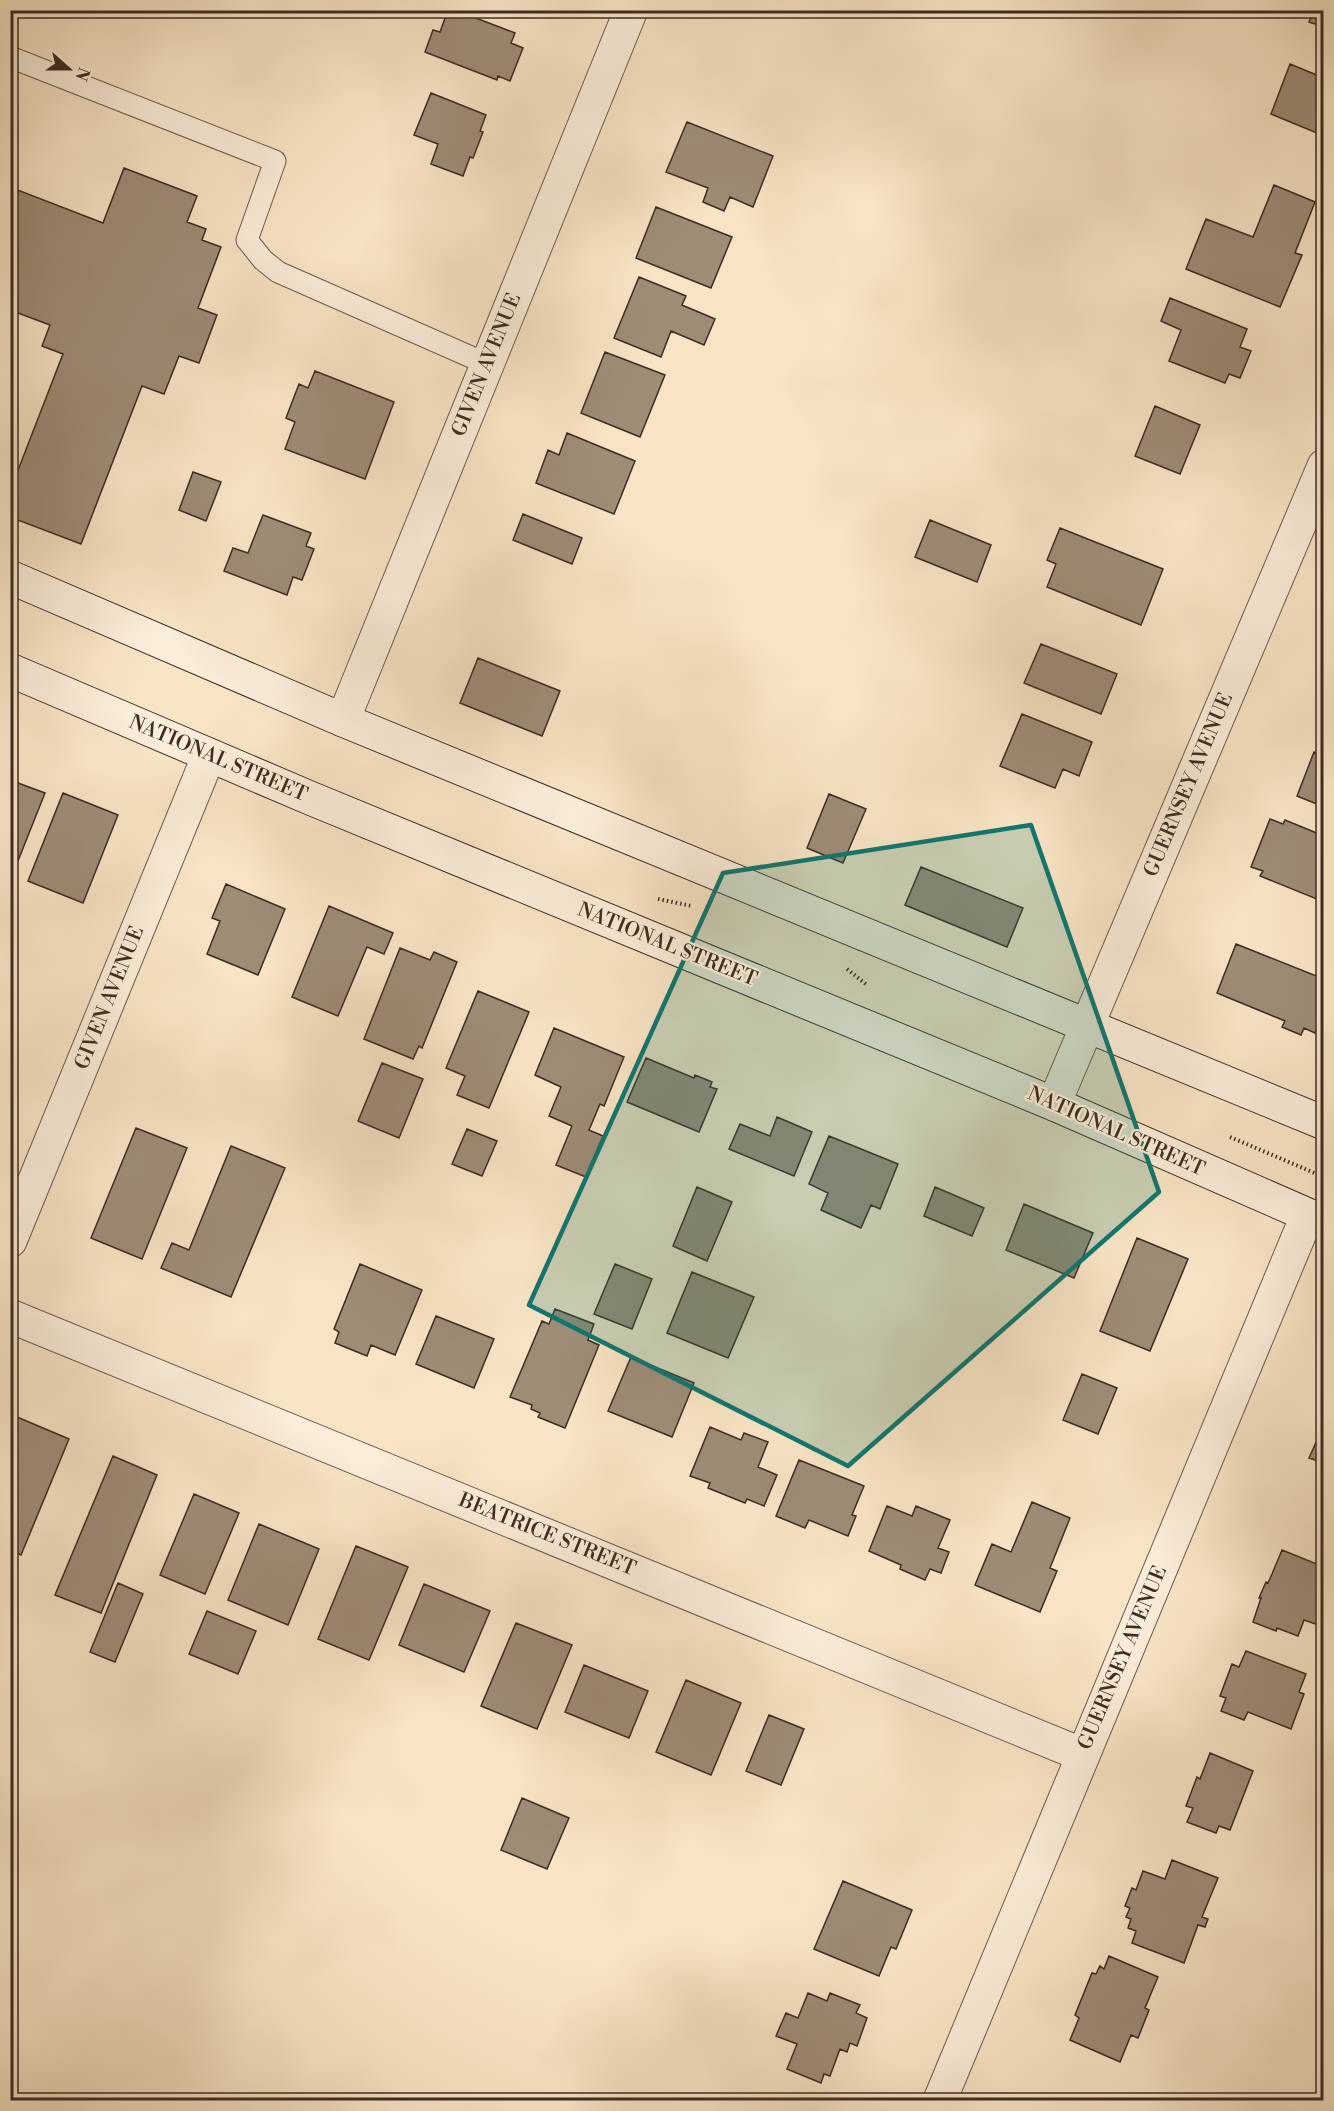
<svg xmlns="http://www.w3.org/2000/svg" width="1334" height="2111" font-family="'Libre Bodoni',serif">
  <rect width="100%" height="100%" fill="#f8e4c5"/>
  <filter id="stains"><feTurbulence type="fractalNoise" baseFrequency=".00333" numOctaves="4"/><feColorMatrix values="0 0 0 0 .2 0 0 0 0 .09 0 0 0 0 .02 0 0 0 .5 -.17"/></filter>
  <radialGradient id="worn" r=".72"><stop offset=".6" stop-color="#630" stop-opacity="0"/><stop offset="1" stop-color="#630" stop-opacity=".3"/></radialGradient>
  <path fill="#9e8c77" stroke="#3c2c23" stroke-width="1.5" d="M448,10H455L515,33L511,43L523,48L510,81L498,76L497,80L425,52L433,30L440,32Z
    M1314,10H1324V27L1309,22Z
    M1290,64L1324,78V136L1271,114Z
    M431,93L486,115L480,131L483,132L473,158L470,157L463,176L431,164L438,144L414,135Z
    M687,122L773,156L753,207L730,197L724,211L703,202L708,188L666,172Z
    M124,168L197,196L187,222L206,229L202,240L221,247L198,308L217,315L199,363L179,356L164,394L142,386L81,544L10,517V491L63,354L42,346L50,325L10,310V187L103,223Z
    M1274,185L1315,202L1295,253L1302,255L1280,307L1186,269L1206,219L1253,237Z
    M656,207L732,237L711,288L636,258Z
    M639,277L686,296L682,305L715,319L704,345L671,331L661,357L614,338Z
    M1170,298L1247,329L1240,347L1251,351L1240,378L1229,374L1225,383L1169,361L1181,330L1161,321Z
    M605,352L665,375L640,437L581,413Z
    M315,371L394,402L365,479L285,449L295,422L286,418L299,384L308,388Z
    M1155,406L1200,425L1180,474L1135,456Z
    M567,433L635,461L614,514L536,483L548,450L559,455Z
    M193,472L221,482L206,521L179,510Z
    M523,514L582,538L572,564L513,540Z
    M263,515L311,533L306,546L314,549L302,580L293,577L287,595L224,571L233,548L248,553Z
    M930,520L991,545L977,582L915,557Z
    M1060,528L1163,569L1141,625L1047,587L1056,564L1047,560Z
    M1041,644L1117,674L1101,714L1024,683Z
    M478,658L560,691L542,736L460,703Z
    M1022,714L1092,742L1079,776L1063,769L1055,788L1000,766Z
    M1314,752L1324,756V807L1297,796Z
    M10,780L45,793L10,881Z
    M63,793L118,815L83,903L28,881Z
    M829,794L866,809L843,863L807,848Z
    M1270,819L1283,824L1285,820L1324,836V902L1260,876L1263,871L1251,867Z
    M921,867L1023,908L1007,947L905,905Z
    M226,884L285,909L258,975L207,954L220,921L212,918Z
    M329,906L393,933L384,954L367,947L338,1016L292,997Z
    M1236,944L1324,979V1012L1315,1033L1304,1028L1301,1035L1282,1027L1285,1021L1217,993Z
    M400,948L430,960L434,952L457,962L422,1048L419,1046L413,1059L364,1039Z
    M478,991L529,1012L489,1108L457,1095L465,1076L446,1068Z
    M554,1028L624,1057L604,1106L600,1104L589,1130L603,1136L586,1177L556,1165L572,1126L549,1116L561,1087L535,1075Z
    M646,1058L694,1078L695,1075L712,1082L710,1087L717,1089L699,1132L627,1102Z
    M382,1063L423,1079L399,1138L358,1121Z
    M777,1117L812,1132L794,1176L729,1149L740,1124L770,1136Z
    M136,1128L187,1148L142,1259L91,1238Z
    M467,1129L497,1141L482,1176L452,1164Z
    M829,1136L898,1164L880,1209L871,1205L861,1228L821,1210L828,1193L809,1184Z
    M231,1146L285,1168L231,1297L161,1268L172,1243L189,1250Z
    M697,1187L732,1202L707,1261L673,1246Z
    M935,1187L984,1208L972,1236L924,1216Z
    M1024,1204L1093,1233L1074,1278L1006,1250Z
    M1137,1238L1188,1259L1150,1351L1100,1331Z
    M360,1264L422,1290L395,1355L371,1345L367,1356L335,1343L339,1332L334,1329Z
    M615,1264L652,1279L632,1329L594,1314Z
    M692,1272L754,1297L728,1358L667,1333Z
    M555,1309L594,1324L588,1340L599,1345L565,1428L538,1417L540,1413L531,1409L532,1405L510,1397L542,1321L549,1324Z
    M436,1316L494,1339L474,1388L416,1364Z
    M631,1357L694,1383L672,1437L608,1411Z
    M1082,1374L1117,1388L1098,1434L1063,1420Z
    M17,1417L69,1439L21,1555L10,1550V1433Z
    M710,1427L741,1440L744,1433L768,1442L758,1467L777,1475L764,1506L747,1499L745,1503L708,1488L710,1483L690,1476Z
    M1322,1429L1324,1430V1463L1309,1458Z
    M113,1456L157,1475L101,1613L55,1595Z
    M799,1460L864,1486L852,1515L856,1516L848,1536L809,1520L805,1528L776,1516Z
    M194,1494L239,1513L205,1594L160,1575Z
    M1032,1502L1070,1518L1050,1568L1057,1571L1040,1612L975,1585L992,1544L1011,1552Z
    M887,1506L912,1516L916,1506L950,1520L938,1548L949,1552L941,1573L930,1569L925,1580L900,1569L901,1565L869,1551Z
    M259,1524L319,1549L288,1625L228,1600Z
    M356,1546L408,1567L369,1660L318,1639Z
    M1282,1550L1324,1567V1627L1304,1620L1298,1636L1277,1628L1276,1631L1253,1622L1261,1598H1259L1266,1582L1268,1583L1272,1574Z
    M118,1583L143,1594L115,1662L90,1652Z
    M424,1584L490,1611L464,1672L399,1645Z
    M207,1611L256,1631L238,1674L189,1654Z
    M516,1623L572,1645L537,1729L481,1706Z
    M1246,1651L1306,1674L1299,1692L1304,1694L1291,1729L1248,1712L1244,1720L1221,1711L1226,1698L1220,1696L1232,1664L1239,1667Z
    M10,1653L18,1656L10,1674Z
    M584,1665L648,1691L629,1738L565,1712Z
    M686,1680L741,1703L711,1775L656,1752Z
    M769,1715L804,1729L781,1785L746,1771Z
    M1210,1753L1253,1771L1230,1830L1219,1826L1216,1833L1187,1822L1193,1808L1186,1806L1197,1777L1200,1779Z
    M522,1798L569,1818L547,1869L501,1850Z
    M1172,1860L1218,1878L1202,1917L1208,1919L1205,1927L1198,1925L1184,1963L1132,1943L1136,1931L1128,1928L1131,1919L1126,1917L1130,1908L1125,1906L1132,1888L1136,1890L1143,1871L1165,1879Z
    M843,1881L912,1910L896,1949L891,1947L879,1976L814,1949Z
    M1109,1956L1158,1977L1145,2008L1149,2010L1138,2038L1131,2035L1120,2062L1070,2040L1079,2018L1075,2015L1092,1973L1096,1974L1100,1966L1104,1969Z
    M808,1993L827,2001L830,1993L860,2005L856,2013L867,2018L857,2046L850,2043L847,2052L840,2049L830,2076L824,2074L821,2083L787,2069L797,2044L776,2036L786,2013L798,2018Z"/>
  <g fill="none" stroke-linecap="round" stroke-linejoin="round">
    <g stroke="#6b5a4c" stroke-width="23">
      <path id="lane" d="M10,57L275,161L247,240L263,260L278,272L487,364"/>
    </g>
    <g stroke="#6b5a4c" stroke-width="35">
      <path id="street" d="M343,720L631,10
        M1054,1104L1324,466
        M10,1241L209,755
        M10,1316L1083,1755
        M940,2100L1307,1216"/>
    </g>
    <g stroke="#3c2c23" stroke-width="35">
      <path id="secondary" d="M10,577L343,720L1324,1123
        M10,670L310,798L1054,1104L1324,1222"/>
    </g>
    <path stroke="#3c2c23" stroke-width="4" stroke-dasharray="1.5 3" stroke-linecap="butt" d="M658,899L692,906
      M847,969L867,985
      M1230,1137L1324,1177"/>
    <use href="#lane" stroke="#faedd9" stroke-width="21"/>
    <use href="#street" stroke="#faedd9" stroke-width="33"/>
    <use href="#secondary" stroke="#faedd9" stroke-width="33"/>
  </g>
  <path fill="#0f766e" fill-opacity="0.2" stroke="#0f766e" stroke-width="4.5" stroke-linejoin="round" d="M1031,825L1159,1192L848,1466L529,1305L723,873Z"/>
  <g text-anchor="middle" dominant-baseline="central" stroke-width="4.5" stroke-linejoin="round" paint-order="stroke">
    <g font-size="20" fill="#3c2c23" stroke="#faedd9">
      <text transform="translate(487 365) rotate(-68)">GIVEN AVENUE</text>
      <text transform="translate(218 759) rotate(23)">NATIONAL STREET</text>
      <text transform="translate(1189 785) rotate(-67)">GUERNSEY AVENUE</text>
      <text transform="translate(667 945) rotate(22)">NATIONAL STREET</text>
      <text transform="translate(110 998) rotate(-68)">GIVEN AVENUE</text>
      <text transform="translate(1116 1132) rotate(24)">NATIONAL STREET</text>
      <text transform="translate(547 1535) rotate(22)">BEATRICE STREET</text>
      <text transform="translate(1123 1658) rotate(-67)">GUERNSEY AVENUE</text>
    </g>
  </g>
  <rect width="1334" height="2111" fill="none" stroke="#f8e4c5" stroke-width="36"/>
  <rect x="12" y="12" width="1310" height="2087" fill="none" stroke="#3c2c23" stroke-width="3"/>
  <rect x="18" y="18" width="1298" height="2075" fill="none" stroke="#3c2c23" stroke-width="1.5"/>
  <g transform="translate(69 69) rotate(111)" stroke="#faedd9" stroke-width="4.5" paint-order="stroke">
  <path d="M0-4.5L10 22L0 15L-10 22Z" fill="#3c2c23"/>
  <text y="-9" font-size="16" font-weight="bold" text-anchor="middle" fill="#3c2c23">N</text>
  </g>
  <rect width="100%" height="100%" filter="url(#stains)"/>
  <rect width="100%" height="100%" fill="url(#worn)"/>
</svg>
